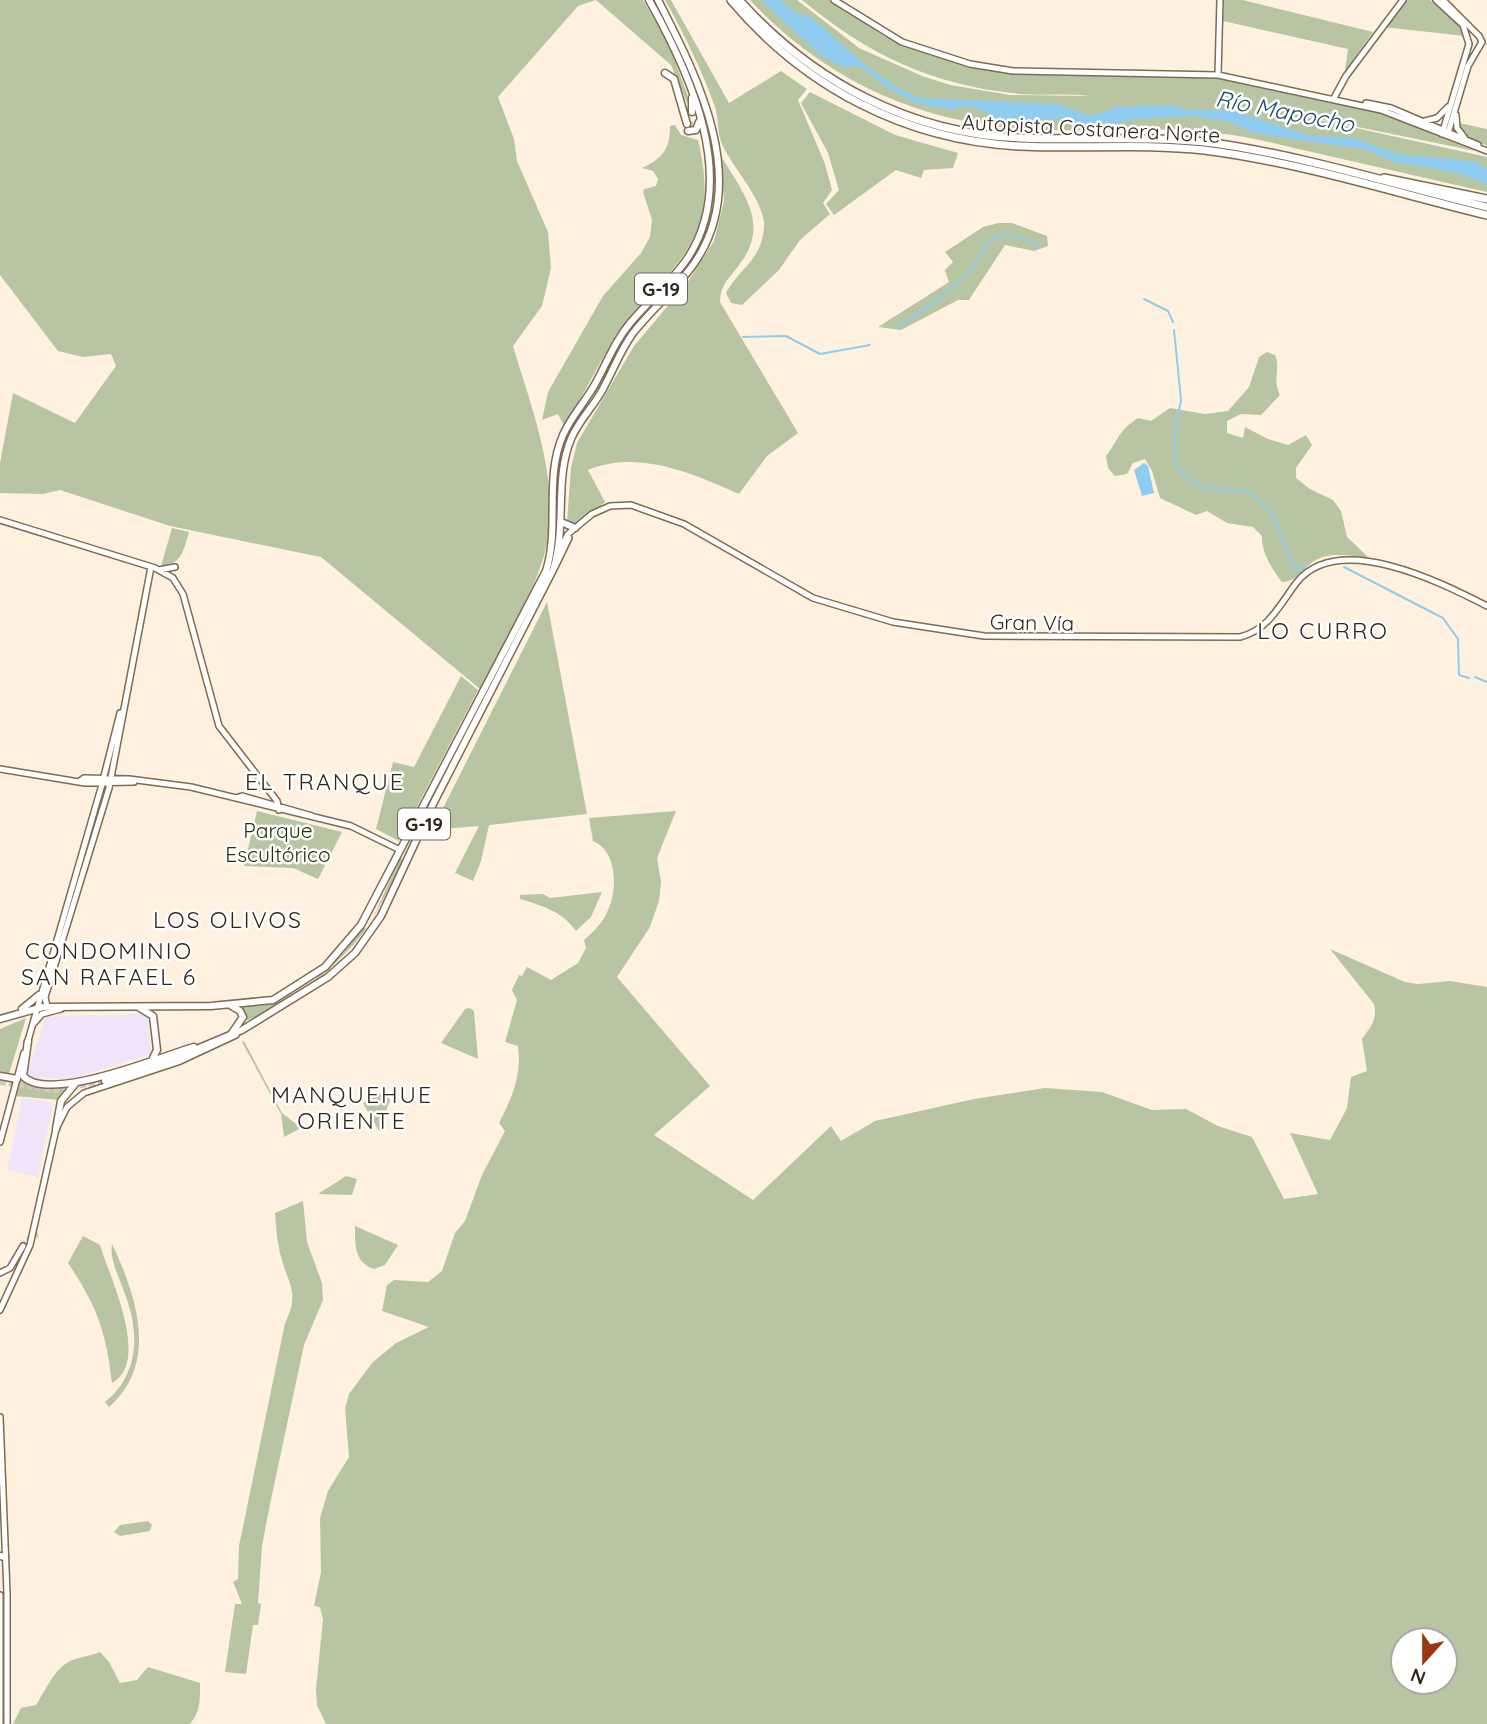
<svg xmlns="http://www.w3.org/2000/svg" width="1487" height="1724" font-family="Quicksand,sans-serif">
  <rect width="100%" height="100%" fill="#fff1e0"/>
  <path fill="#f0e4f8" d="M148,1014L151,1054L71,1079L26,1077L46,1016Z
    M22,1098L53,1103L38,1177L7,1170Z"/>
  <path fill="#b8c5a3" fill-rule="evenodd" d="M0,0H643L668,42L689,99L687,103L671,65L596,0L578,6L498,97L514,139L517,161L548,232L551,268L542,306L513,346C533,413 564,489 543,559C529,604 501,647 480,689L321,557L170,526L60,490L43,494L0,493V463L13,393L75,423L116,366L111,354L83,357L58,351L0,275Z
    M665,0H671L729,103L781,71L807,89L798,100L825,164L832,190L823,203L830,214L800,240L779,270L742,305L731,303L726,293C739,268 763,260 764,225C764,200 732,167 722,144C717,133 719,119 715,107C702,70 684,34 665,0Z
    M750,0H797L859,48L922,76L950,85L1010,95L1090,96C1067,93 1043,96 1020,94C932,85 870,56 802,0H830L884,36L965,66L1016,74L1209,77L1275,88L1370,109L1475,151L1256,106L1487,157V192C1430,179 1373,166 1316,153C1283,146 1250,136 1217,133C1161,126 1104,132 1047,130C932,128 829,85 750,0Z
    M1224,0H1243L1373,32L1345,71L1348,49L1223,21Z
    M1408,0H1430L1462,28L1465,36L1383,27Z
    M810,92L895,135L958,153L953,168L924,170L921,178L896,170L834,215L826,204L839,190L828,153L801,103Z
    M1459,123L1487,129V146L1465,135Z
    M675,125L681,135L698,140C723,244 673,260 619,333C599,361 583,397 564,426L558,414L542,420L548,392L603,296L641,253L650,237L652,220L643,192L644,189L656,186L658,179L653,171L642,168C663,158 670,149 670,126Z
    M721,156C745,196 772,226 736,269C727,280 720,287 720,302L798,433L767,456L739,494C693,473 637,449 588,470L605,502L576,527L567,522L571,468L577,443L634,346L687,283L714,241L724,201Z
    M999,223H1012L1047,236L1048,246L1034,251L1005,245L969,300H958L901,330L878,327L949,282L945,270L953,262L945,252L983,227Z
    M1267,352L1275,355C1281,367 1272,381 1280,395L1261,415L1241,414L1227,421V433L1243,438L1245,427L1268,439L1288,445L1306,435L1312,445L1296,468V478L1310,489L1333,500L1341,511L1347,537L1369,558C1351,556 1330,551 1314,561C1302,569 1298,581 1282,582C1272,569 1261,552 1262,536L1253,527L1227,523L1207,511L1196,515L1160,498L1152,471L1145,459L1133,463L1127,474L1115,476L1108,468L1106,456C1120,438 1117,432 1138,418L1151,421L1170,408L1205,414L1228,411L1249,387L1259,357Z
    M172,528L189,532C184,549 182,565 161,566Z
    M547,602L587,814L489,825L481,861L473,881L455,873L479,826L432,830Z
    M461,676L478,690L399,841L376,829L393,762L414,767Z
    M257,811L342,832L318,879L293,868L244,866Z
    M676,811L657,858L661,882L659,901L650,927L617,977L710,1086L654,1135L753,1200L831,1126L841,1141L875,1121L974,1099L1045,1088L1102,1092L1152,1110L1186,1109L1218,1126L1252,1137L1284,1199L1318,1194L1290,1133L1330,1140L1347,1108L1351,1077L1367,1071L1362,1039C1370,1028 1378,1019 1374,1004L1330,949L1405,982L1418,984L1450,981L1487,987V1724H326L317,1705L316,1689L323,1619L320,1607L314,1606L321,1572L320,1518L328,1491L349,1457L345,1408L349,1394L372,1363L396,1343L429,1327L382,1311L387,1285L394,1280L428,1282L442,1271L455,1233L465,1221L482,1175L505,1131L499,1123C512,1098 522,1075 518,1046L505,1042L517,1000L512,990L519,975L522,976L527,967L551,980L578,963L586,948L584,940C593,932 603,923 608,910C618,888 617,851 593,841L589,818ZM1445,1640V1682H1403V1640Z
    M400,858L404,860L372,920Z
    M602,892L591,917L576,931C562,911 543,906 520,899V895L543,894L550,898Z
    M363,927L366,929C336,969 290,1004 243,1022L239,1007C250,1006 261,1006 272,1004C305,995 345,956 363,927Z
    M470,1008L474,1011L478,1059L441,1043L465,1009Z
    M26,1018L9,1074L0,1072V1029Z
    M244,1041L282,1113L301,1128L284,1137L281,1114L242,1042Z
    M21,1077L38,1085H70L59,1100L15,1096Z
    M381,1093H386L390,1100L379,1131L363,1103Z
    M346,1176L357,1179L352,1195L318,1194Z
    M303,1201L307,1242L322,1283L323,1300L304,1345L270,1504L262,1546L258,1603L261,1604L258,1625H253L246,1674L225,1672L235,1604H242L233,1582L238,1579L239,1546L285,1323C301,1292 287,1283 280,1253C277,1240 276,1227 275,1213Z
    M355,1226L398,1245L385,1265L374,1269C354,1262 355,1244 355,1226Z
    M83,1236L100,1245C108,1273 152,1362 112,1383C106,1331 97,1306 68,1263Z
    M112,1244C137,1297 159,1363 109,1407L105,1402C138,1376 140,1335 126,1297C121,1281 109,1260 112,1244Z
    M148,1521L152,1525L150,1531L120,1536L114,1532L120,1525Z
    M100,1652L109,1662L120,1683L137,1680L148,1667L200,1683C200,1699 201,1711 190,1724H13L21,1708L36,1705C44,1693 54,1670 67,1663C75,1657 89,1657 100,1652Z"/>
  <path fill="#8fccef" d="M761,0H780L795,12L811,17L866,66L900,89L921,98L1057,104L1090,116L1117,107L1170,105L1189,110H1231L1308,135L1354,138L1397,154L1473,161L1487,169V184L1454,172L1393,162L1365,149L1258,134L1225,121L1194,116L1139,119L1096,127L1060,119L1001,120L973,107L961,106L953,110L919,104L891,90L859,66L843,67L823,57Z
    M1144,463L1148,466L1154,493L1142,496L1134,470Z"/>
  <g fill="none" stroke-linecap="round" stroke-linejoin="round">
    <path stroke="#8fccef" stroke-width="2" d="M1144,299L1168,311L1173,322
      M896,328C924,311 950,292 972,268C980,259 983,244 994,238C1008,231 1028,239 1040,247
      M1174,330L1181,400L1175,431V460L1180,471L1200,487L1248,492L1259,500L1275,518L1293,568L1296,570L1305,566
      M743,337L786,336L820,354L870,345
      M1344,567L1443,618L1458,639L1459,675L1469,678
      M1475,677L1487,682"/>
    <path stroke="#d5c8b9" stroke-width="5" stroke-dasharray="5 2.5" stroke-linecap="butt" d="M23,1246L31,1236L40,1234"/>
    <path stroke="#d5c8b9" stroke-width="6" stroke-dasharray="6 3" stroke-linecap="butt" d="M687,124L702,125L710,114
      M0,1082L54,1090L105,1081"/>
    <g stroke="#7f6a52" stroke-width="8">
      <path id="secondary" d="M834,0L902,42L970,64L1013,71L1218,75L1381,110L1487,151
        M1436,0L1463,25L1469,44L1442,134
        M1443,0L1479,36
        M1218,75L1220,0
        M1334,98L1346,76L1403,0
        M1366,103L1391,108L1478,145
        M1456,115L1457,128L1464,137
        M1425,121L1437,118L1448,107
        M1448,133L1468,66L1482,42L1479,36
        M0,520L155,568L173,578L183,594L219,726L277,801L279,810
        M559,550L568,534L592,514L610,506L631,505L684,524L813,598L893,622L984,636L1240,637C1269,630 1280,604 1297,582C1339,531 1440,582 1487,606
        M555,567L569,538
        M159,570L175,567
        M0,769L85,783L134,782
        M80,781L84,778L129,779L191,787L351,826L400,850
        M236,798L242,796L312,816
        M47,1007L45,997L109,788L151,567
        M34,1023L42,1014L61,1009
        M27,1044L101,788L120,713
        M0,1142L24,1053
        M0,1273L10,1268L23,1246
        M0,1310L30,1245L56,1129L67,1107L84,1093L178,1062L236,1035
        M0,1417L7,1593V1724
        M0,1595V1724"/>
    </g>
    <g stroke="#7f6a52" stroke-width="9">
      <path id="primary" d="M665,73L674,79L687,124
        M692,112V98
        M688,131L696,130L699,122
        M561,522L575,528
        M230,1005L240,1011L243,1017L232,1033
        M140,1008L153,1016L157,1050L153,1058
        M22,1009L39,995
        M0,1019L43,1007L211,1006L273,1000L325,967L361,925L546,571C560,527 544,479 563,435C571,417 584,403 594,386C606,365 614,342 631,322C649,301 671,282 687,259C740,180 690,73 649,0
        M28,1041L23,1076C48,1104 162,1056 194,1047
        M0,1076L17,1079
        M105,1081L180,1056L242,1030L328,977L355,953L381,916L433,804L553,570C567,527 554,479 571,439C578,422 591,409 600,394C612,374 619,352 633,333C652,309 675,290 693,265C752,183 698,78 658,0
        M56,1129L61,1101L75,1084
        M0,1556L5,1557"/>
    </g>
    <g stroke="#7f6a52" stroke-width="10">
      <path id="highway" d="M731,0C804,87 905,140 1019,146C1081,149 1142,143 1204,150C1299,162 1393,192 1487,215
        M739,0C813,82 910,134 1022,138C1085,141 1150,135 1213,143C1305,156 1396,185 1487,207
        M1384,178L1487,199"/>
    </g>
    <use href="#secondary" stroke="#fff" stroke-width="5"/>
    <use href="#primary" stroke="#fff" stroke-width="6"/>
    <use href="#highway" stroke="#fff" stroke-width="7"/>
  </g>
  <g text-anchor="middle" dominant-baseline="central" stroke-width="5" stroke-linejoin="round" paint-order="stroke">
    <g fill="#fff" stroke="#6d6760" stroke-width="2">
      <rect x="635" y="273.5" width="52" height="31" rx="5"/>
      <rect x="398" y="808.5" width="52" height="31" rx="5"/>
    </g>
    <g font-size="19" font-weight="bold" fill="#2f261c">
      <text x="661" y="289">G-19</text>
      <text x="424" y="824">G-19</text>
    </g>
    <g font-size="21" fill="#2f261c" stroke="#fff">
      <text transform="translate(1091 128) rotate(3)">Autopista Costanera Norte</text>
      <text transform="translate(1032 622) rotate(1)">Gran Vía</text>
    </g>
    <g font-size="21" fill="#253207" stroke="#fff">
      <text x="278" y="830">Parque<tspan x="278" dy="24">Escultórico</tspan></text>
    </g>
    <g font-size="23" font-style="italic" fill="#1a4b63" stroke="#fff">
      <text transform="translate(1285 111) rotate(11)">Río Mapocho</text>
    </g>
    <g font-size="23" letter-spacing="2" fill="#2f261c" stroke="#fff">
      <text x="1323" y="630">LO CURRO</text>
      <text x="325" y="781">EL TRANQUE</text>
      <text x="228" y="919">LOS OLIVOS</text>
      <text x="109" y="950">CONDOMINIO<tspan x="109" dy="26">SAN RAFAEL 6</tspan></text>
      <text x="352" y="1094">MANQUEHUE<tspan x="352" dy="26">ORIENTE</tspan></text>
    </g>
  </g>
  <g transform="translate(1424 1661) rotate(201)"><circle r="33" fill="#ffffff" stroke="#aca8a4" stroke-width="2"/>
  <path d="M0-5L12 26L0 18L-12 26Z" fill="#9c3512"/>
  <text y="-10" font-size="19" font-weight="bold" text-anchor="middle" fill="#2f261c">N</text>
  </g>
</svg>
